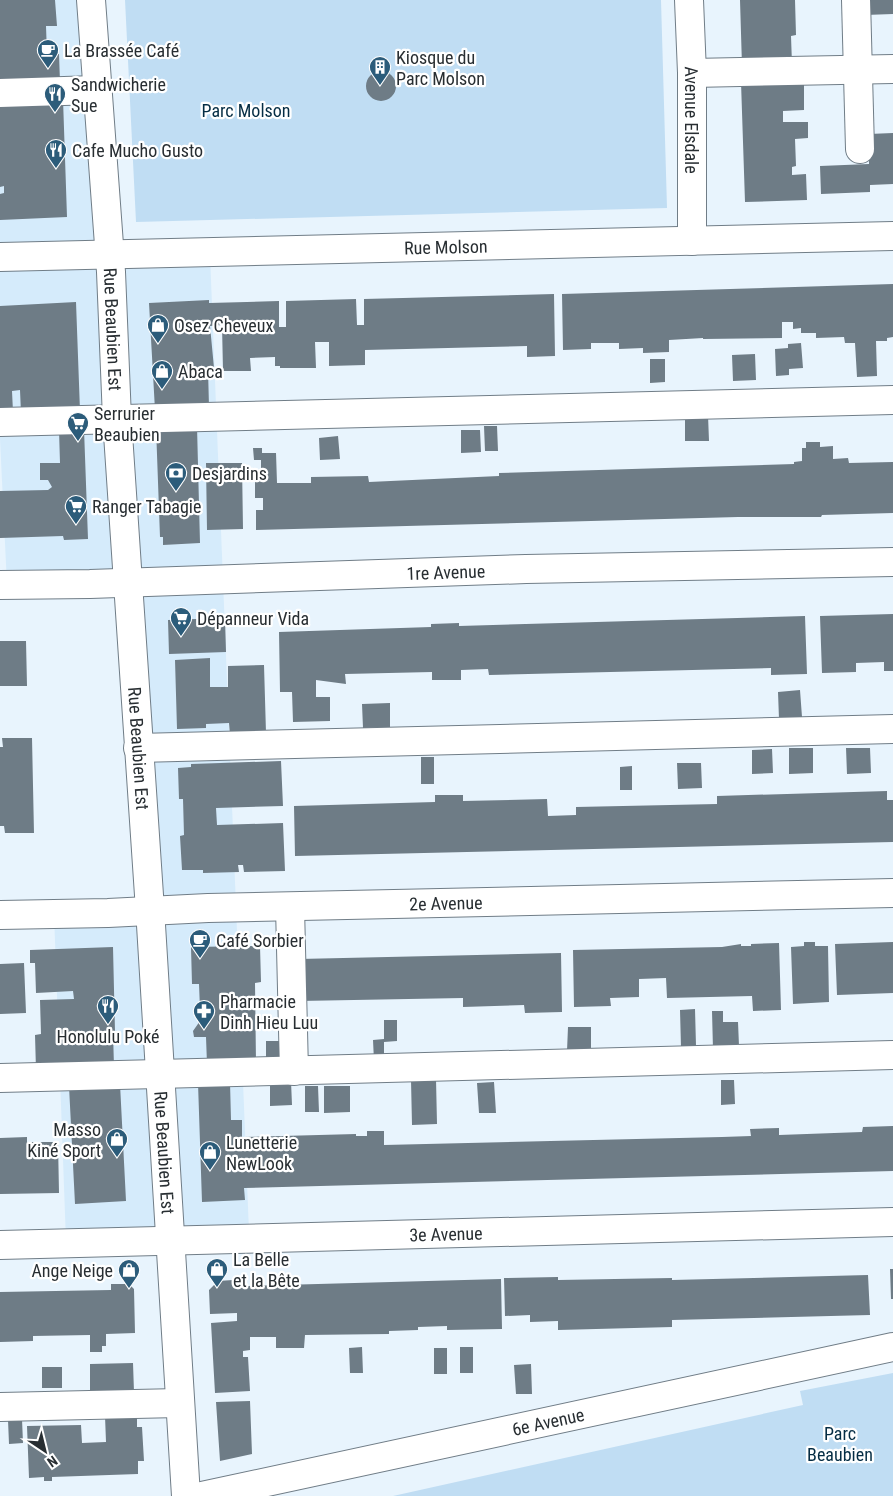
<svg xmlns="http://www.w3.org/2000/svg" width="893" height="1496" font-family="'Roboto Condensed',sans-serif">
  <rect width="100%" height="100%" fill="#e8f4fd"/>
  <path fill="#d5ebfb" d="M0,0H91L109,254L210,255L249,1232L66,1241L54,914L149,911L128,583L7,585L0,439Z"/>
  <path fill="#c0ddf3" d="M125,0H661L667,208L136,222Z
    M893,1373V1496H393L803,1405L800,1391Z"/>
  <path fill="#6e7c86" d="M0,0H55L57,26H46L47,54H59L60,82L0,84Z
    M740,0H795L796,35L791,36L792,64L742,66Z
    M864,0H893V14L865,15Z
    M366 86a15 15 0 1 1 30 0a15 15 0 1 1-30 0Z
    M804,80V110L783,111V122H808V138L795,139L796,166L792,167V175L806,174L807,200L745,202L741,82Z
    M63,99L67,217L0,220V194L4,193V186L0,187V101Z
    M893,133V184L870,185V192L821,194L820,166L869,164V134Z
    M893,284V337L887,338V341H876L877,376L857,377L855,343H845L844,337L816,338V333H801V328L793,329V322H782V338L703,339V338L669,340V352L643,353V348L619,349V343H591V349L563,350L562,294Z
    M554,294L555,356L527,357V346L365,350V365L329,366V342H315L316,368H280V366H275V357L250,358L251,371H223L222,325L210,326L214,368L208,369L209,407L155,410L149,303L209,300V303L279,301V327H286V301L356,299L357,325H364V299Z
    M76,302L80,411L21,413L20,390L12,391L13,412L0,413V306Z
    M801,343L803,368L789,369V375L776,376L775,349L788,348V344Z
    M755,354L756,380L733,381L732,355Z
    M650,359H665V382L650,383Z
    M708,415L709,441H685V417Z
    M197,426L200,543L163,545V537H160L156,427Z
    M484,426H497L498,451H485Z
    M84,429L88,539L64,540L63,536L0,538V491L48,490L52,487L48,480H40V463H60L59,430Z
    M461,430H480L481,452L461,453Z
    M338,436L340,459L320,460L319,438Z
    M806,442H820V447L833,446V459L848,458L849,463L893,462V513L822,515L821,517H738L256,530V510H263V498H255V477H261V460H254L253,448H262V453H276L277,483H311V477L368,476L369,482L499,476V473L794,464V462L802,461V448H806Z
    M206,463H242L243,529L207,530Z
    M893,614V671H884V662L856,663V672L822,673L820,616Z
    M805,616L807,674L771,675V668L489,675L488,669L461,670V680H432V672L345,674L346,684L316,680V697H330V721L293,722L292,692H280L279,632L431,627V624L459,623V626Z
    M225,618L226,652L169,654L168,620Z
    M0,641H26L27,686H0Z
    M210,658V687H228V666L264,665L266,733L230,735L229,723L206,724V728L177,729L175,660Z
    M800,690L802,717L779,719L778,692Z
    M390,703V727L363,728L362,704Z
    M2,738H32L34,833H5L4,826H0V747H3Z
    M789,748H813V773L789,774Z
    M846,748H870L871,773L847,774Z
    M772,749L773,773L752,774V750Z
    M421,757H434V784H421Z
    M281,761L283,806L216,808L217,825L283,823L285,871L244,872L243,865H238L239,872L203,873V870H182L180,836L184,835L183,799H179L178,768L191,767V764Z
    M677,763H701L702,788L678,789Z
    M632,766V790H620V767Z
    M887,791V800H893V842L295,856L294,806L435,802V795H463V801L547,799L548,816L576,815V807L717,804V796Z
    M804,942H815V946H828L829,1002L793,1004L791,947L804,946Z
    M893,942V993L837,995L835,944Z
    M779,943L781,1010L753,1011L752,996L667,998L666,978L639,979V997L610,998L611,1006L574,1007L573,950L722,947L741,944V946H751V944Z
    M260,946L261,982L255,983L256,1063L207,1064L206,1037H194L193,1031L200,1021V1009L199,984H192L191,947Z
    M113,947L115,1032H113L114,1067L36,1070L35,1035L41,1034L40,1000L74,999L73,991L36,993L35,963H30V950Z
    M561,953L562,1012L525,1013L524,1005L463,1007V998L299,1001V959Z
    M24,963L26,1013L0,1014V964Z
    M695,1009L696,1046L681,1047L680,1010Z
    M712,1011H723V1022H738L739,1046L713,1049Z
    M384,1020H397V1041L384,1042V1061H374L373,1040L384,1039Z
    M568,1027H591V1051H567Z
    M266,1041H286V1063H266Z
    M436,1079L437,1124L412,1125L411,1080Z
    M721,1080H734L735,1104L721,1105Z
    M291,1081L292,1105L270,1106V1082Z
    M230,1082L231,1120H242V1137L356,1134V1136H367V1131H384V1145L722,1137L751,1136L750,1129L779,1128V1135L862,1132L863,1127L893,1126V1171L244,1188L245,1200L202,1202L198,1083Z
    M494,1082L496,1113H479L477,1083Z
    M120,1084L126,1201L75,1204L69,1086Z
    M305,1086H318L319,1112H305Z
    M324,1086H350V1112L324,1113Z
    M27,1137V1142H58L59,1193L0,1194V1138Z
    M890,1269H893V1299H891Z
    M868,1275L870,1315L672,1320V1327L558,1330V1321L530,1322V1315L505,1316L504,1278L558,1277V1280L672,1278V1280Z
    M501,1279L502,1329L447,1330V1326L418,1327V1330L389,1331V1334L305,1335L304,1348H276V1337H250V1350L243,1351V1357H248L250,1391L215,1393L211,1323L237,1321V1313L210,1314L209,1290L218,1281L233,1280V1285L248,1286Z
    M111,1284H129L134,1289L135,1333L106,1334V1346H102V1352H90V1335L33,1336V1341L0,1342V1292L111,1290Z
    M362,1347L363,1373H350L349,1348Z
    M460,1347H473V1373H460Z
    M434,1348H447V1374H434Z
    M133,1363L134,1392L90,1393V1364Z
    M531,1364L532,1394H516L514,1365Z
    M42,1367H62V1388H42Z
    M250,1401L252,1454L220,1461L216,1402Z
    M137,1415V1427H142L144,1461H138V1474L52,1477V1481H44V1477L29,1478L27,1426L81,1425L82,1443L106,1442L105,1416Z
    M22,1419L23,1443L9,1444L8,1420Z"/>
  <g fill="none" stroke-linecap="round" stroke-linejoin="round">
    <g stroke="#707d87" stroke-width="30">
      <g id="minor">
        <path id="s1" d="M91,0L111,272L117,419L151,925L186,1496"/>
        <path id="s2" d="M689,0L692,73V241"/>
        <path d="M856,0L860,149"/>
        <path d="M692,73L893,69"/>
        <path d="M0,93L96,90"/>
        <path id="s3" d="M0,257L893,236"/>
        <path d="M0,422L893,400"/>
        <path id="s4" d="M0,585L90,584L526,569L893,562"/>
        <path d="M138,748L893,729"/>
        <path d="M290,907L294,1071"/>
        <path id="s5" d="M0,915L108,913L208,908L893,893"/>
        <path d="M0,1078L893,1055"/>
        <path id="s6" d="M0,1245L893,1222"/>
        <path d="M0,1407L179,1403"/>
        <path id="s7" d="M202,1496L893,1347"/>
      </g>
    </g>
    <use href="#minor" stroke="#fff" stroke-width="28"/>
  </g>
  <defs>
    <g id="cafe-pin" transform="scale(1.125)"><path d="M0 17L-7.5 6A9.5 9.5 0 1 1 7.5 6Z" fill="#2c5c7a" stroke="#fff"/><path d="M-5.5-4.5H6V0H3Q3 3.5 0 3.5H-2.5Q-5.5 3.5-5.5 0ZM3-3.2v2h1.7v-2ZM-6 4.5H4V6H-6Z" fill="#fff"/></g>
    <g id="building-pin" transform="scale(1.125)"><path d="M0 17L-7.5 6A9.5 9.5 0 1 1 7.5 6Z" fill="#2c5c7a" stroke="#fff"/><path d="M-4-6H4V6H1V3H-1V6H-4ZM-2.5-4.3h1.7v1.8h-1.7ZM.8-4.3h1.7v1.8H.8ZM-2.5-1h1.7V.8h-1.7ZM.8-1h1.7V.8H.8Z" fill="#fff"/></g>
    <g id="restaurant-pin" transform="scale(1.125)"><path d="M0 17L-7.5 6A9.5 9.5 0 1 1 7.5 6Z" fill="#2c5c7a" stroke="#fff"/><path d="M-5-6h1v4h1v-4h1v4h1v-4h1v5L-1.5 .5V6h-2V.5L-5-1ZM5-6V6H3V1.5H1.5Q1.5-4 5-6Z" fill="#fff"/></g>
    <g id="shop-pin" transform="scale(1.125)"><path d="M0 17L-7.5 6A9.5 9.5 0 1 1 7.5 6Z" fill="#2c5c7a" stroke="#fff"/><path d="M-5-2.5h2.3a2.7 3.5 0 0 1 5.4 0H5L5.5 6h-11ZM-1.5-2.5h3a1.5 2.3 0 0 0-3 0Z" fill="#fff"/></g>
    <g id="supermarket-pin" transform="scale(1.125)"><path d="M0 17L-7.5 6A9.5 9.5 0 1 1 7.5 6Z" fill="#2c5c7a" stroke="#fff"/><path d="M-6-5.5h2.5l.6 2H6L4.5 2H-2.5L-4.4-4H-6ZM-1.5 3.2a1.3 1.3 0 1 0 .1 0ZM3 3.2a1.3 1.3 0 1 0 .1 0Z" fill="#fff"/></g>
    <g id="bank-pin" transform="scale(1.125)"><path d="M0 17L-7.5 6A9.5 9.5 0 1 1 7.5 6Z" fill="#2c5c7a" stroke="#fff"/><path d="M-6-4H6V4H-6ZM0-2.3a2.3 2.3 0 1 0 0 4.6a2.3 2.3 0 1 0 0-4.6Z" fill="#fff"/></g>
    <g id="pharmacy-pin" transform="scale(1.125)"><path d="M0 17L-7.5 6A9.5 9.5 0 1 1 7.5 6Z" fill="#2c5c7a" stroke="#fff"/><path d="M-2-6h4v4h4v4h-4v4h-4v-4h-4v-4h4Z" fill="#fff"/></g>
  </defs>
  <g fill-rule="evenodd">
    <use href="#cafe-pin" x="48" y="50"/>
    <use href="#building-pin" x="380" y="67"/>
    <use href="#restaurant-pin" x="55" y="94"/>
    <use href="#restaurant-pin" x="56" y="150"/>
    <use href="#shop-pin" x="158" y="325"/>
    <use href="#shop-pin" x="162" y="371"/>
    <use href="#supermarket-pin" x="78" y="423"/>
    <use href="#bank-pin" x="176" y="473"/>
    <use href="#supermarket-pin" x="76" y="506"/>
    <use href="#supermarket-pin" x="181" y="618"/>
    <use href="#cafe-pin" x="200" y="940"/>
    <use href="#restaurant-pin" x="108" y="1006"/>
    <use href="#pharmacy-pin" x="204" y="1011"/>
    <use href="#shop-pin" x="117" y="1139"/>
    <use href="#shop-pin" x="210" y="1152"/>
    <use href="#shop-pin" x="217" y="1269"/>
    <use href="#shop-pin" x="129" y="1270"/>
  </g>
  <g text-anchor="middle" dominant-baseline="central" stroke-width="4.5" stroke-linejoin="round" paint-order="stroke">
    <g font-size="18" fill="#282e32" stroke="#fff" text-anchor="start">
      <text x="64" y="50">La Brassée Café</text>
      <text x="396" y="57">Kiosque du<tspan x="396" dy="21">Parc Molson</tspan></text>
      <text x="71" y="84">Sandwicherie<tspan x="71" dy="21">Sue</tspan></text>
      <text x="72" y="150">Cafe Mucho Gusto</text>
      <text x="174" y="325">Osez Cheveux</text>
      <text x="178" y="371">Abaca</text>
      <text x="94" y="413">Serrurier<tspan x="94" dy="21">Beaubien</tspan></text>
      <text x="192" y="473">Desjardins</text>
      <text x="92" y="506">Ranger Tabagie</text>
      <text x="197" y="618">Dépanneur Vida</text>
      <text x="216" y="940">Café Sorbier</text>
      <text x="220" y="1001">Pharmacie<tspan x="220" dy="21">Dinh Hieu Luu</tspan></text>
      <text x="108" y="1036" text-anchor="middle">Honolulu Poké</text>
      <text x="101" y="1129" text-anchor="end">Masso<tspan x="101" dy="21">Kiné Sport</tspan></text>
      <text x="226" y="1142">Lunetterie<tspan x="226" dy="21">NewLook</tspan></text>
      <text x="233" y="1259">La Belle<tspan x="233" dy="21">et la Bête</tspan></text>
      <text x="113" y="1270" text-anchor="end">Ange Neige</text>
    </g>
    <g font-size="18" fill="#052d44" stroke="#fff">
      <text x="246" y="110">Parc Molson</text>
      <text x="840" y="1433">Parc<tspan x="840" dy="21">Beaubien</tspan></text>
    </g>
    <g font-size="18" fill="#282e32" stroke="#fff">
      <text stroke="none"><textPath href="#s2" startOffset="120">Avenue Elsdale</textPath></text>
      <text stroke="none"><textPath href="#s3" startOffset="446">Rue Molson</textPath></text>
      <text stroke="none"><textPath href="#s1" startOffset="330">Rue Beaubien Est</textPath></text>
      <text stroke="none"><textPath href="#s4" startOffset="446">1re Avenue</textPath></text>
      <text stroke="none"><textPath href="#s1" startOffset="750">Rue Beaubien Est</textPath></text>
      <text stroke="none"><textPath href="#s5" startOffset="446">2e Avenue</textPath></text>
      <text stroke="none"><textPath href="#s1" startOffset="1155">Rue Beaubien Est</textPath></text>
      <text stroke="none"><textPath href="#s6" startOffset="446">3e Avenue</textPath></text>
      <text stroke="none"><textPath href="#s7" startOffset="354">6e Avenue</textPath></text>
    </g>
  </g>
  <g transform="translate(45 1451) rotate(145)" stroke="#ffffff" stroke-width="4" paint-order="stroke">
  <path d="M0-4L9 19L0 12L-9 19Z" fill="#282e32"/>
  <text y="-8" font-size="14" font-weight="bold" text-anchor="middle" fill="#282e32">N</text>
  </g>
</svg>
